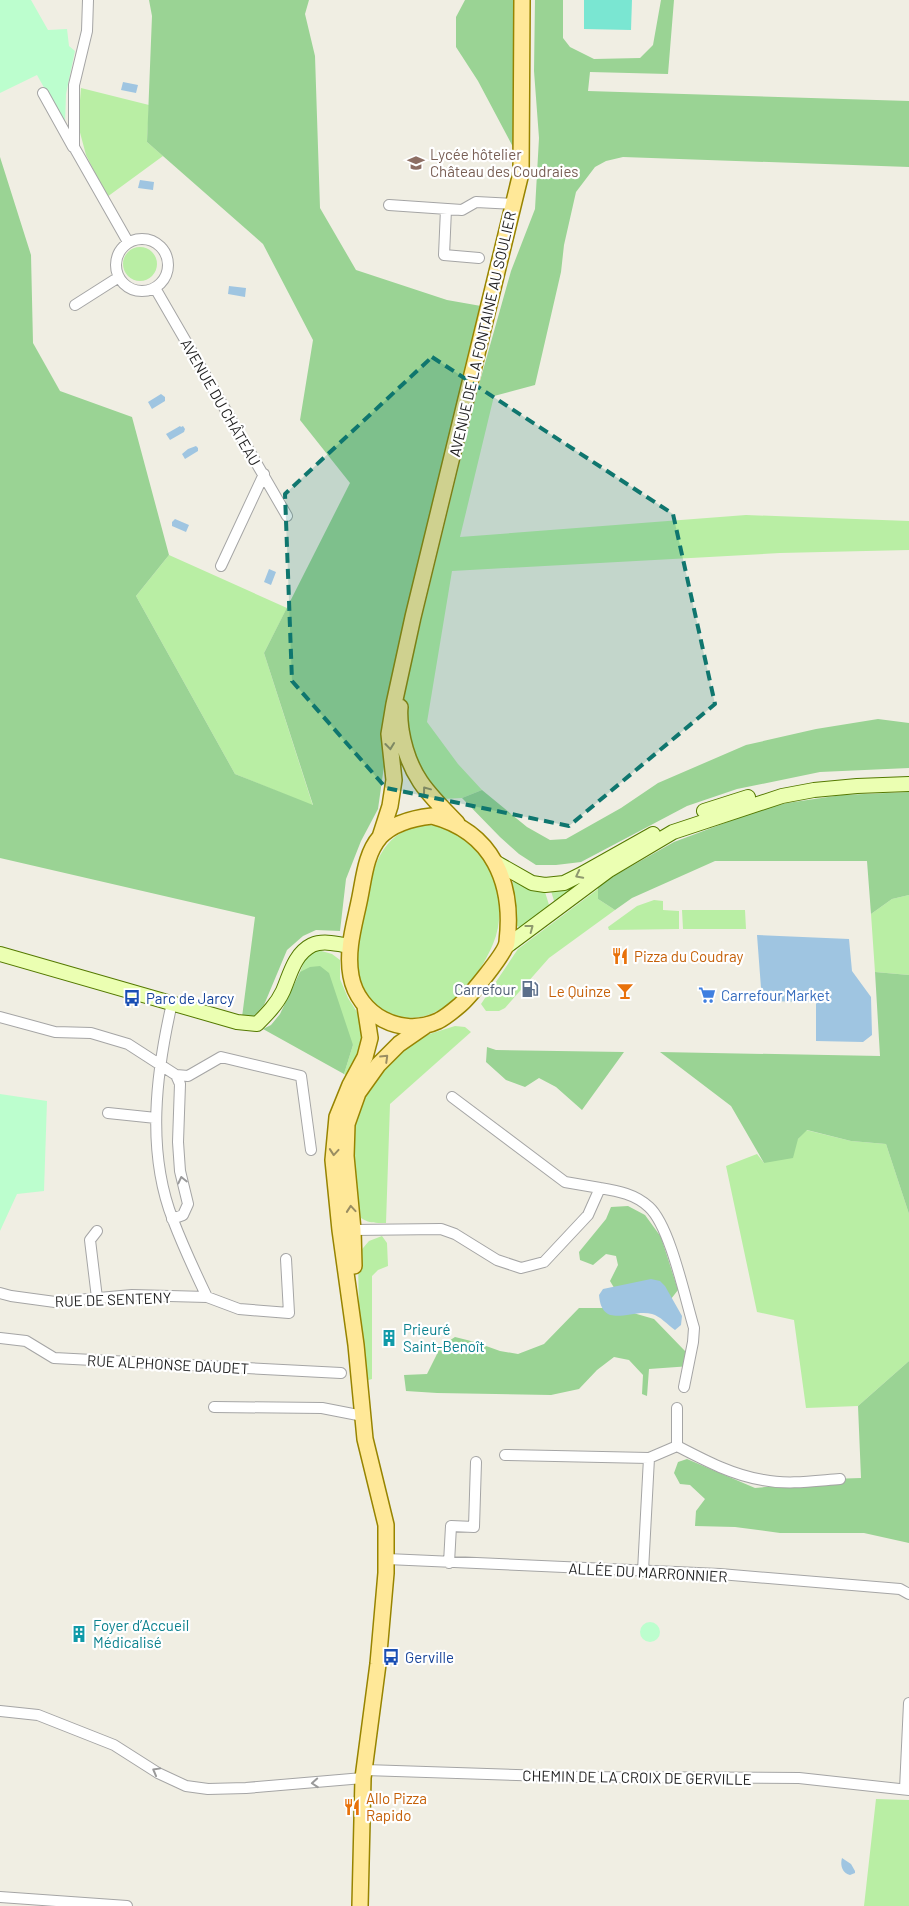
<svg xmlns="http://www.w3.org/2000/svg" width="909" height="1906" font-family="Barlow,sans-serif">
  <rect width="100%" height="100%" fill="#f0eee3"/>
  <path fill="#b9eea4" d="M81,88L149,105L147,142L163,156L107,197L86,155L78,125Z
    M123 264a17 17 0 1 1 34 0a17 17 0 1 1-34 0Z
    M478,388L494,396L460,537L746,515L909,521V550L780,553L452,571L427,722L458,764L482,790L462,798L442,799L410,760L402,700Z
    M169,555L287,608L264,653L313,806L235,774L136,596Z
    M430,825C440,827 450,829 459,834C494,857 509,906 493,944C477,982 438,1032 392,1014C379,1010 368,999 363,986C359,977 357,966 357,957C358,943 362,929 364,916C369,891 371,865 387,845C398,831 413,827 430,825Z
    M514,881L545,892L550,908L521,928L517,926L512,883Z
    M577,883L578,887L555,904L551,891Z
    M598,889V899L615,910L549,958L505,1008L499,1011H486L481,1004L518,949Z
    M909,895V975L875,972L871,914L892,899Z
    M654,900L663,901V910L679,911V929L609,930L608,927L637,906Z
    M682,910H745L746,929H683Z
    M318,950L332,954L340,960V979L348,998L364,1023L361,1054L348,1077L344,1074L353,1045L300,972L306,957Z
    M455,1026L465,1027L471,1032L390,1104L386,1223C370,1223 365,1223 353,1211L347,1125L377,1068L420,1037Z
    M806,1130L851,1141L886,1144L909,1214V1361L858,1406L806,1408L794,1320L757,1312L726,1166L757,1154L764,1163L798,1139Z
    M382,1236L387,1243L388,1266L378,1270L372,1276V1379L365,1381L359,1320L358,1254L369,1241Z
    M876,1799L909,1800V1906H864Z"/>
  <path fill="#9ad394" d="M149,0H309L305,14L315,56L320,208L356,270L447,300L481,306L405,617L378,809L361,841L346,879L340,931L316,930L303,936L287,950L264,1005L254,1016L242,1017L255,917L0,858V157L31,255L33,343L60,391L132,417L169,555L136,596L235,774L313,805L264,653L350,483L300,420L313,340L263,244L147,142L152,16Z
    M465,0H513V147L478,81L456,47V17Z
    M535,0H563V38L570,47L594,59L640,58L653,45L661,0H674L668,74L590,72L588,91L909,101V167L623,157L606,161L595,167L576,192L564,245L561,272L535,385L494,396L478,388L511,271L535,209L539,138L534,71Z
    M878,719L909,723V768L820,772L737,789L687,806L581,862L556,865H536L519,854L500,837L462,798L482,790L527,827L550,840L566,839L621,808L658,783L746,745L816,729Z
    M909,792V895L892,899L871,914L867,861H715L632,898L615,910L598,899V885L674,842L762,809L787,803L842,795Z
    M320,966L329,973L353,1045L344,1074L263,1029L271,1025L280,1014L300,972L310,967Z
    M875,972L909,975V1214L886,1144L851,1141L807,1130L798,1139L793,1158L764,1163L731,1106L660,1052L880,1056Z
    M487,1047L496,1050L624,1052L582,1110L556,1087L539,1078L525,1087L506,1080L486,1062Z
    M628,1206L645,1215L661,1237L678,1290L671,1299L619,1296L610,1281L618,1265L616,1256L606,1254L593,1265L580,1260L579,1252L606,1219L611,1207Z
    M579,1308H616L654,1319L685,1351L691,1366L649,1369L647,1396L642,1394L643,1375L629,1360L614,1357L597,1370L579,1389L551,1395L437,1393L406,1391L404,1375L427,1374L441,1346L455,1337L475,1342L500,1351L518,1354L544,1344Z
    M909,1361V1543L864,1533H780L735,1527L695,1526L696,1511L705,1499L690,1485L680,1484L674,1473L678,1462L687,1459L755,1488L777,1486L799,1480L861,1478L858,1406Z"/>
  <path fill="#bcfece" d="M0,0H31L48,30L67,29L69,46L75,51L66,94L65,125L37,75L0,93Z
    M0,1094L47,1101L44,1191L17,1194L0,1231Z
    M640 1632a10 10 0 1 1 20 0a10 10 0 1 1-20 0Z"/>
  <path fill="#7ae6d2" d="M584,0H632L631,30L584,29Z"/>
  <path fill="#9fc5e1" d="M123,82L138,85L136,93L121,90Z
    M140,180L154,182L153,190L138,188Z
    M229,286L246,288L245,297L228,294Z
    M161,394L165,397V401L152,409L148,402Z
    M180,426L181,427L183,426L185,429L184,432L170,440L166,434Z
    M196,446L198,448V451L185,459L182,454L188,449Z
    M175,519L189,525L186,532L172,526V522Z
    M269,569L276,572L271,585L264,582Z
    M757,935L849,939L852,971L871,997L872,1035L863,1042L816,1041V1002L762,1001Z
    M651,1279L660,1281L665,1286L682,1316L681,1325L675,1330C668,1325 660,1316 652,1314C632,1308 602,1331 599,1295L603,1289Z
    M842,1858L851,1864L855,1871V1873L850,1875C842,1873 840,1865 842,1858Z"/>
  <g fill="none" stroke-linecap="round" stroke-linejoin="round">
    <g stroke="#a5a5a5" stroke-width="12">
      <path id="street" d="M88,0L87,31L74,85V147L128,242
        M43,93L73,147
        M389,205L462,210L476,202L513,204
        M446,209L444,255L479,258
        M116 265a26 26 0 1 1 52 0a26 26 0 1 1-52 0Z
        M155,288L287,516
        M75,305L119,277
        M221,566L264,474
        M172,1003C156,1073 146,1151 173,1220C183,1246 195,1272 207,1297
        M0,1017L55,1032L91,1033L128,1044L176,1075L188,1076L221,1057L301,1076L311,1150
        M452,1097L565,1182L600,1188
        M108,1113L156,1118
        M172,1219L183,1215L188,1204L180,1171L178,1142L180,1084L176,1075
        M353,1230L441,1229L455,1234L497,1260L521,1268L544,1262L588,1215L600,1188C618,1191 635,1194 649,1207C670,1226 685,1298 694,1328L693,1342L684,1387
        M97,1231L90,1240L97,1298
        M0,1293L11,1296L55,1302L132,1295L207,1297L239,1309L289,1313L286,1259
        M0,1338L26,1341L54,1358L341,1373
        M214,1407L322,1408L363,1416
        M677,1446C704,1460 732,1475 763,1480C788,1485 814,1481 840,1479
        M505,1455L649,1458
        M387,1559L720,1574L900,1589L909,1594
        M449,1563L451,1526L474,1527L476,1462
        M643,1571L649,1458L677,1446V1408
        M0,1711L38,1715L114,1745L158,1773L186,1786L208,1789L246,1788L363,1778
        M365,1770L581,1777L799,1778L909,1790
        M905,1789L909,1703
        M0,1897L127,1906"/>
    </g>
    <g stroke="#547900" stroke-width="16">
      <path id="secondary" d="M704,811L748,797
        M495,862L532,883L545,885L564,883L580,875L653,834
        M507,946L609,870L673,832L782,796L814,790L857,786L909,784
        M0,954L237,1022L257,1024C267,1014 277,1004 283,991C290,975 294,954 312,945C323,940 338,944 350,946"/>
    </g>
    <g stroke="#978400" stroke-width="18">
      <path id="primary" d="M400,707C399,715 400,722 401,730C408,774 427,793 457,823
        M432,816C493,832 514,883 507,942C506,953 469,997 460,1005C453,1011 446,1017 438,1021C401,1038 358,1015 351,976C346,949 355,923 360,897C364,877 366,853 380,837C393,823 414,818 432,816Z
        M380,837L390,806L394,780L389,734L394,704L413,617L521,173L522,0
        M354,1266L353,1230L346,1156L347,1124L358,1093L378,1065L399,1044L425,1026
        M360,1906L363,1778L378,1664L386,1573V1525L365,1439L356,1345L340,1230L333,1160L337,1117L350,1085L365,1057L370,1038L365,1006"/>
    </g>
    <use href="#street" stroke="#fff" stroke-width="10"/>
    <use href="#secondary" stroke="#ebffb2" stroke-width="14"/>
    <use href="#primary" stroke="#ffe898" stroke-width="15"/>
  </g>
  <defs><path id="oneway-chevron" d="M-2-3.5L2.5 0L-2 3.5" fill="none" stroke-width="1.6" stroke-linecap="round" stroke-linejoin="round" transform="scale(1.25)"/></defs>
  <g stroke="#9a8d61">
    <use href="#oneway-chevron" transform="translate(390 746) rotate(84)"/>
    <use href="#oneway-chevron" transform="translate(426 790) rotate(-127)"/>
    <use href="#oneway-chevron" transform="translate(385 1058) rotate(-44)"/>
    <use href="#oneway-chevron" transform="translate(334 1152) rotate(95)"/>
    <use href="#oneway-chevron" transform="translate(351 1209) rotate(-95)"/>
  </g>
  <g stroke="#8f9a6f">
    <use href="#oneway-chevron" transform="translate(579 875) rotate(153)"/>
    <use href="#oneway-chevron" transform="translate(530 928) rotate(-37)"/>
  </g>
  <g stroke="#9a9a9a">
    <use href="#oneway-chevron" transform="translate(182 1180) rotate(-103)"/>
    <use href="#oneway-chevron" transform="translate(156 1771) rotate(-151)"/>
    <use href="#oneway-chevron" transform="translate(315 1783) rotate(176)"/>
  </g>
  <path fill="#0f766e" fill-opacity="0.2" stroke="#0f766e" stroke-width="4" stroke-dasharray="10 6" stroke-linejoin="round" d="M432,357L673,514L715,704L569,826L386,788L292,681L285,494Z"/>
  <defs>
    <g id="school-bare" transform="scale(1.35)"><path d="M0-5L7-2L0 1L-7-2ZM-4 1L0 2.5L4 1V4Q0 6-4 4Z" fill="#8d6e63" stroke="#fff" stroke-width="2.5" paint-order="stroke"/></g>
    <g id="restaurant-bare" transform="scale(1.35)"><path d="M-5-6h1v4h1v-4h1v4h1v-4h1v5L-1.5 .5V6h-2V.5L-5-1ZM5-6V6H3V1.5H1.5Q1.5-4 5-6Z" fill="#e8710a" stroke="#fff" stroke-width="2.5" paint-order="stroke"/></g>
    <g id="fuel-bare" transform="scale(1.35)"><path d="M-5.5-6h7V0h2V4h1.3V-2.5L3-4.5l.8-.8L6-3V5H2.5V1h-1V6h-7ZM-4.2-4.7v3.2H.2V-4.7Z" fill="#5c6f8a" stroke="#fff" stroke-width="2.5" paint-order="stroke"/></g>
    <g id="bar-bare" transform="scale(1.35)"><path d="M-6-5H6L.8 .8V4.5H3.5V6h-7V4.5H-.8V.8Z" fill="#e8710a" stroke="#fff" stroke-width="2.5" paint-order="stroke"/></g>
    <g id="supermarket-bare" transform="scale(1.35)"><path d="M-6-5.5h2.5l.6 2H6L4.5 2H-2.5L-4.4-4H-6ZM-1.5 3.2a1.3 1.3 0 1 0 .1 0ZM3 3.2a1.3 1.3 0 1 0 .1 0Z" fill="#3f7fe0" stroke="#fff" stroke-width="2.5" paint-order="stroke"/></g>
    <g id="bus-bare" transform="scale(1.35)"><path d="M-5-6H5V4H4V6H2V4H-2V6H-4V4H-5ZM-3.5-4V0h7V-4ZM-3.5 1.2v1.5H-2V1.2ZM2 1.2v1.5H3.5V1.2Z" fill="#1a4fb4" stroke="#fff" stroke-width="2.5" paint-order="stroke"/></g>
    <g id="building-bare" transform="scale(1.35)"><path d="M-4-6H4V6H1V3H-1V6H-4ZM-2.5-4.3h1.7v1.8h-1.7ZM.8-4.3h1.7v1.8H.8ZM-2.5-1h1.7V.8h-1.7ZM.8-1h1.7V.8H.8Z" fill="#0f9aa8" stroke="#fff" stroke-width="2.5" paint-order="stroke"/></g>
  </defs>
  <g fill-rule="evenodd">
    <use href="#school-bare" x="416" y="163"/>
    <use href="#restaurant-bare" x="620" y="956"/>
    <use href="#fuel-bare" x="530" y="989"/>
    <use href="#bar-bare" x="625" y="991"/>
    <use href="#supermarket-bare" x="707" y="995"/>
    <use href="#bus-bare" x="132" y="998"/>
    <use href="#building-bare" x="389" y="1338"/>
    <use href="#building-bare" x="79" y="1634"/>
    <use href="#bus-bare" x="391" y="1657"/>
    <use href="#restaurant-bare" x="352" y="1807"/>
  </g>
  <g text-anchor="middle" dominant-baseline="central" stroke-width="4.5" stroke-linejoin="round" paint-order="stroke">
    <g font-size="15" fill="#785e54" stroke="#fff" text-anchor="start">
      <text x="430" y="154">Lycée hôtelier<tspan x="430" dy="17">Château des Coudraies</tspan></text>
    </g>
    <g font-size="15" fill="#1e1e1e" stroke="#fff">
      <text transform="translate(482 334) rotate(-77)">AVENUE DE LA FONTAINE AU SOULIER</text>
      <text transform="translate(221 402) rotate(60)">AVENUE DU CHÂTEAU</text>
      <text transform="translate(113 1299) rotate(-2)">RUE DE SENTENY</text>
      <text transform="translate(168 1364) rotate(3)">RUE ALPHONSE DAUDET</text>
      <text transform="translate(648 1572) rotate(3)">ALLÉE DU MARRONNIER</text>
      <text transform="translate(637 1777) rotate(1)">CHEMIN DE LA CROIX DE GERVILLE</text>
    </g>
    <g font-size="15" fill="#c56008" stroke="#fff" text-anchor="start">
      <text x="634" y="956">Pizza du Coudray</text>
      <text x="611" y="991" text-anchor="end">Le Quinze</text>
      <text x="366" y="1798">Allo Pizza<tspan x="366" dy="17">Rapido</tspan></text>
    </g>
    <g font-size="15" fill="#4e5e75" stroke="#fff" text-anchor="end">
      <text x="516" y="989">Carrefour</text>
    </g>
    <g font-size="15" fill="#366cbe" stroke="#fff" text-anchor="start">
      <text x="721" y="995">Carrefour Market</text>
    </g>
    <g font-size="15" fill="#164399" stroke="#fff" text-anchor="start">
      <text x="146" y="998">Parc de Jarcy</text>
      <text x="405" y="1657">Gerville</text>
    </g>
    <g font-size="15" fill="#0d838f" stroke="#fff" text-anchor="start">
      <text x="403" y="1329">Prieuré<tspan x="403" dy="17">Saint-Benoît</tspan></text>
      <text x="93" y="1625">Foyer d’Accueil<tspan x="93" dy="17">Médicalisé</tspan></text>
    </g>
  </g>
</svg>
